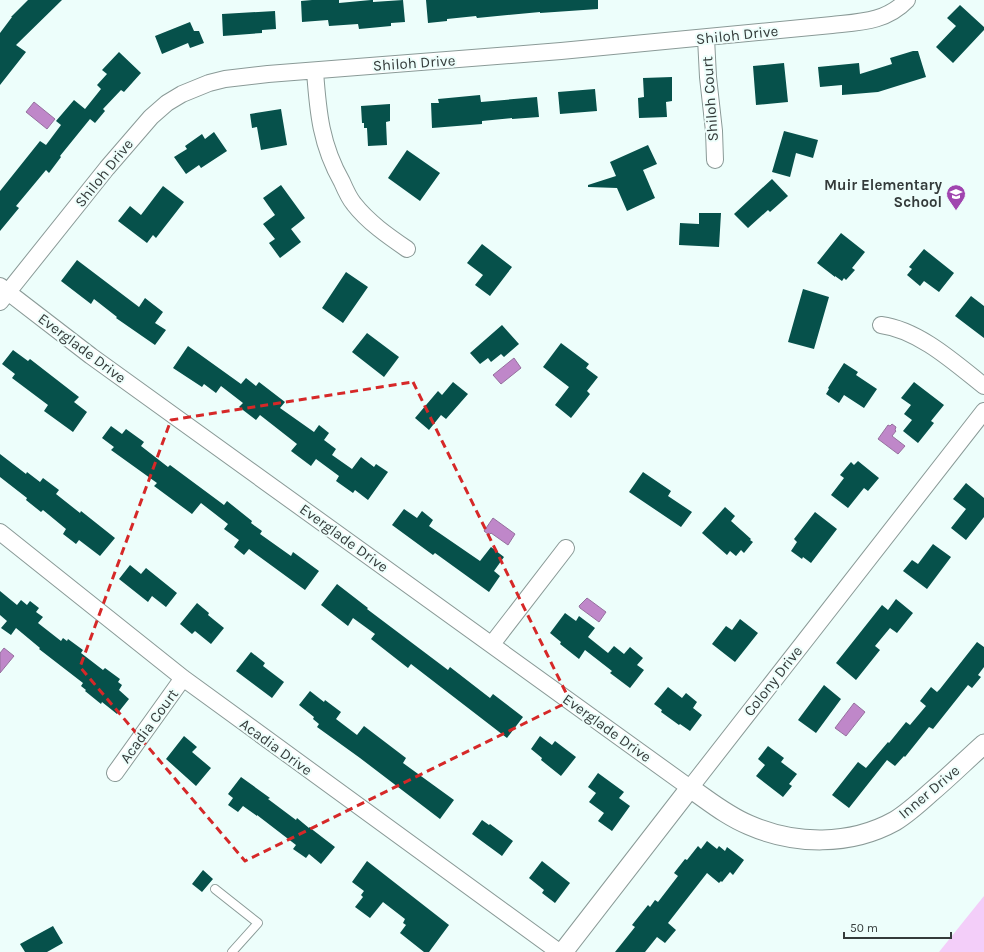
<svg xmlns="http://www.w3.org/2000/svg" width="984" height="952" font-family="Karla,sans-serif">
  <rect width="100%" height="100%" fill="#edfefb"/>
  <path fill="#f3cef9" d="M984,896V952H939Z"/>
  <path fill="#bf87c9" stroke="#95709e" d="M34,102L55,119L47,129L26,112Z
    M514,358L521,368L501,384L493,375Z
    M892,424L896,427L895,430L896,431L892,436L905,446L898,454L878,439L888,425L890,426Z
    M493,518L515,534L508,545L491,533L489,535L484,531Z
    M587,598L606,612L599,622L580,608L579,606Z
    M4,648L14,656L0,673V653Z
    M854,703L865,712L846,736L835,728Z"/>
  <path fill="#06514b" d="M28,0H62L16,45L26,52L0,85V33L12,17H11Z
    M312,0H339V3L371,0H373V2L403,0L405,22L391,23V26L359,29L358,24L329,26L328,20L302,22L301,1Z
    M426,0H598V9L540,13V12L477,18L476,16L447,19V21L428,23Z
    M960,5L984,27V30L953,63L936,47L956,26L947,18Z
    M275,11L276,29L262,30V33L223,36L222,14Z
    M190,22L194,31H199L204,43L190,48L188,43L162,54L155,36Z
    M913,51H918L926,77L878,92L842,95V85L820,87L818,67L859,63L860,74L892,64L890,58Z
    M119,52L141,73L124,92L121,90L103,109L105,111L95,123L90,119L60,156L61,157L49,173L46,170L16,206L19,208L0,231V191L40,141L46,145L61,125L56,121L74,100L85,109L101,89L97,85L107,74L102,70Z
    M784,63L788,102L756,105L753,66Z
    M672,77V101L666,102L667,117L639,118L638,98L644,97L643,78Z
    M595,89L597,111L560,114L558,92Z
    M480,95L481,102L537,97L539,117L512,119V118L482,121V124L432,128L431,103H439L438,99Z
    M390,104V121L386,122L387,145L368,146L367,128H364V123H362L361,106Z
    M281,109L287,145L261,150L257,127L252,128L250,114Z
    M784,131L818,140L813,158L796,153L790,177L772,172Z
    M214,132L227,151L201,168L199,165L186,174L174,157L187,149L185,146L202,134L205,139Z
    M648,145L657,164L643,170L655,198L627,211L617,188L588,187V185L616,176L610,162Z
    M407,150L440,173L420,201L388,178Z
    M772,179L788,196L770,212L768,210L748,228L734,214Z
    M281,185L305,218L291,229L301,242L280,258L269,243L275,239L263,224L275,215L263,198Z
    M163,186L184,202L156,238L153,235L147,243L118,221L130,206L141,215Z
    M699,213H721L719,247L679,245L680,223L699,224Z
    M841,233L865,252L852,268L855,270L846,280L844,278L842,281L835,276V277L817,263Z
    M482,244L512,267L490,296L475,285L483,275L467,263Z
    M924,249L954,273L939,292L924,281L920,286L907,275L912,269L909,267Z
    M77,260L139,307L145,298L163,312L155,323L166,330L155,345L116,318L117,317L94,299L91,304L61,281Z
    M346,272L368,287L343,323L322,308Z
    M803,289L829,297L814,349L788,342Z
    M971,296L984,306V338L955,316Z
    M502,325L519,344L504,357L501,354L491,362L488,358L480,364L470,353Z
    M367,333L399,357L384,377L352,352Z
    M561,343L589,364L586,368L598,377L587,391L590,394L571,418L555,405L569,387L543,367Z
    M188,346L241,384L246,378L256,386L259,382L285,402L280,408L314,432L319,425L329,433L324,440L336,449L332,455L352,469L361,457L374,467L376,464L388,472L368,500L355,490L353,493L336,481L339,476L316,459L311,466L291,451L297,444L260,415L256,420L239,407L243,403L221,386L216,393L204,384L202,387L173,368Z
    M13,350L28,361L30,359L79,397L74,402L87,412L73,432L44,411L48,405L12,378L15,374L2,364Z
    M844,363L858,372L856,375L877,389L864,408L844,395L839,403L826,394L829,389L828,388Z
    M453,382L468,394L446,419L441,415L429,430L415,418L438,391L442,395Z
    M914,382L944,405L931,421L934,423L918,443L903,431L912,420L904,414L911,405L901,398Z
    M111,426L122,434L126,429L144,442L141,446L168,467L170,465L224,505L227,501L252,521L251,523L262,531L260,534L291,556L293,552L319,571L305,590L249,549L244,555L234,547L239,540L224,529L228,524L201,503L192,514L154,486L157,483L111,450L114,447L102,438Z
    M0,454L26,474L27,472L40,482L43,478L59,490L56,494L80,513L81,511L115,538L100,556L79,540L76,544L63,534L66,529L43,510L41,512L26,500L27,498L0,477Z
    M858,461L879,478L868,491L864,488L848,508L831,495L844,478L840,475L851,462L854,465Z
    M643,472L671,491L668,496L692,512L681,527L629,492Z
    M966,483L984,498V517L966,540L951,528L966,509L953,499Z
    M725,507L735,516L731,521L751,539L750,540L753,542L744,553L741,550L736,556L730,551L727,555L702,533Z
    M404,509L417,518L422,511L433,520L429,526L480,561L491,547L504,557L494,571L500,576L489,592L435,553L433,555L392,525Z
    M815,512L837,529L811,563L803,557L802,559L791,551L797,542L794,539Z
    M933,544L951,557L927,589L903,571L912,560L918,564Z
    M130,565L141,574L146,568L177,593L166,607L152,596L148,602L119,579Z
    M337,584L368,608L367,609L448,670L450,667L490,698L493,694L523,717L507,738L411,664L408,668L371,639L375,634L353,618L348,626L321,605Z
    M0,591L17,605L21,600L27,605L30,601L39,608L36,612L43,617L38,623L61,641L63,638L67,641L68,639L83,650L81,653L103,670L105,668L120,679L118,682L122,685L119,690L129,699L117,714L102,702L101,704L85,691L86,690L81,686L83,683L39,649L40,648L16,628L11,635L1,628L7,621L0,615Z
    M896,599L913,613L897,633L890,628L875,646L880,650L856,680L836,663L882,605L888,610Z
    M197,603L209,613L208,615L224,628L211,644L195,631L192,634L180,624Z
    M565,613L576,621L579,616L595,628L588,637L608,653L614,646L624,654L630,647L643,658L637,665L644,670L630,688L610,673L612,671L585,650L579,659L560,644L561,642L550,633Z
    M740,619L758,633L735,662L712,644L726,626L732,630Z
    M977,642L984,647V667L978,675L981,677L972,688L968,685L933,729L929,727L905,757L904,756L895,766L887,760L849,808L832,795L858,762L866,768L888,742L889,743L906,722L910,725L926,706L920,701L931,687L937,692L940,689Z
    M251,652L265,663L263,666L284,682L272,698L236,671Z
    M824,685L841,699L816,733L798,720Z
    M668,687L682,698L686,693L697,702L693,708L702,715L690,731L680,724L679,725L661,712L662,710L654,704Z
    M310,691L324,702L325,700L341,712L336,719L357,735L364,726L406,758L403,763L454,800L440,819L360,758L317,727L319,724L313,719L314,717L299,705Z
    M184,736L197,747L192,752L211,768L196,786L166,759Z
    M540,736L552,745L555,741L576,757L561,776L541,760L542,758L531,749Z
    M768,746L784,758L781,762L797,774L789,784L792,786L783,797L756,776L765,765L758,759Z
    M598,773L624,792L619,798L630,806L612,831L598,821L604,813L589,802L596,793L588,787Z
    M241,777L270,798L268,799L296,820L297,818L309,828V827L335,847L321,864L309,854L306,858L293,849L296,845L257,815V816L243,806L238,812L228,805L233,798L228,794Z
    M482,820L489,825L490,824L513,841L502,856L472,834Z
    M707,841L717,849L719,846L725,851L727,847L744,860L733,875L730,872L722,882L721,881L719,883L707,873L668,923L676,930L665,943L657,937L645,952H615L635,927L632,925L648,905L650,907L655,900L658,902L678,876L674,873L685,859L687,860L698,846L701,849Z
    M367,861L449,925L429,952H424L400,933L406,925L403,923L405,919L383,902L370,918L355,907L363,897L361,895L364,891L352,882Z
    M542,861L570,883L555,903L542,893L544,890L529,878Z
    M203,870L213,879L202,892L192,884Z
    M53,926L63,943L47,952H25L20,944Z"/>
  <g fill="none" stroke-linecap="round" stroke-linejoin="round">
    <g stroke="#8a9a97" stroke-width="10">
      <path id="service" d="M215,889L258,923L232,952"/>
    </g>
    <g stroke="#8a9a97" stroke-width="18">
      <path id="minor" d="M706,38L708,77L714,131L715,160
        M315,71C318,113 321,145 342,182C345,189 349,198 354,204C368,222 388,236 407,249
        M0,286L91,356L690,788L984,411
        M0,302L107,168L151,117L167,103L182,94L209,83L225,79L268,74L561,51L832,25C860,22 886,22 907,0
        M881,325C919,330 955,363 984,386
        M0,532L183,678L559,952
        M492,644L566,548
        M115,773L183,678"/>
    </g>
    <g stroke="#8a9a97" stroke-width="21">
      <path id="tertiary" d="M563,952L690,788C709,801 727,816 749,825C795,845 850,846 895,821C908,813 919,803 930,793C949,777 966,760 984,744"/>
    </g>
    <use href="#service" stroke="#fff" stroke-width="8"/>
    <use href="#minor" stroke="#fff" stroke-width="16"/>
    <use href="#tertiary" stroke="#fff" stroke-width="19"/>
  </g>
  <path fill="none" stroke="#d62828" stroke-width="3" stroke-dasharray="8 5" stroke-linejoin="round" d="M413,382L570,701L245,861L80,667L171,420Z"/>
  <defs>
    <g id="school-pin" transform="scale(1)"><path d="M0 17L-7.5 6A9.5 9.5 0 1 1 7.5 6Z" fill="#a045af" stroke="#edfefb"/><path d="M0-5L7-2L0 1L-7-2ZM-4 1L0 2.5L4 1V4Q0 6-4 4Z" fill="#fff"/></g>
  </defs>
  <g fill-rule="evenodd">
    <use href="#school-pin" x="956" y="194"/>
  </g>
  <g text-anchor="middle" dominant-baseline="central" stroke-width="4" stroke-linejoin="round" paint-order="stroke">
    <g font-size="15" fill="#343b3a" stroke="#edfefb">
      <text transform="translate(737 35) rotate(-6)">Shiloh Drive</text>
      <text transform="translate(414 63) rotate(-4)">Shiloh Drive</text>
      <text transform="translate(710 99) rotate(-94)">Shiloh Court</text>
      <text transform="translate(104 173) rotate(-51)">Shiloh Drive</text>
      <text transform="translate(82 348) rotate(37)">Everglade Drive</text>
      <text transform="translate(344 538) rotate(36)">Everglade Drive</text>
      <text transform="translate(773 681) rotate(-52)">Colony Drive</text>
      <text transform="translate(149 726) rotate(-54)">Acadia Court</text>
      <text transform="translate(607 728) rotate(36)">Everglade Drive</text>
      <text transform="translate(276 747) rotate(36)">Acadia Drive</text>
      <text transform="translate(929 792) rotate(-40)">Inner Drive</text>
    </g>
    <g font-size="15" font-weight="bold" fill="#343b3a" stroke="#edfefb" text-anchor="end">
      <text x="942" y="185">Muir Elementary<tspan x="942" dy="17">School</tspan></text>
    </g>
  </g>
  <path d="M844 932v6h107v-6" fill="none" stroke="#343b3a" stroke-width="2"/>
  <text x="850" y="932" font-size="12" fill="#343b3a" stroke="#edfefb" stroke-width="3" paint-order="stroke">50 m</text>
</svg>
